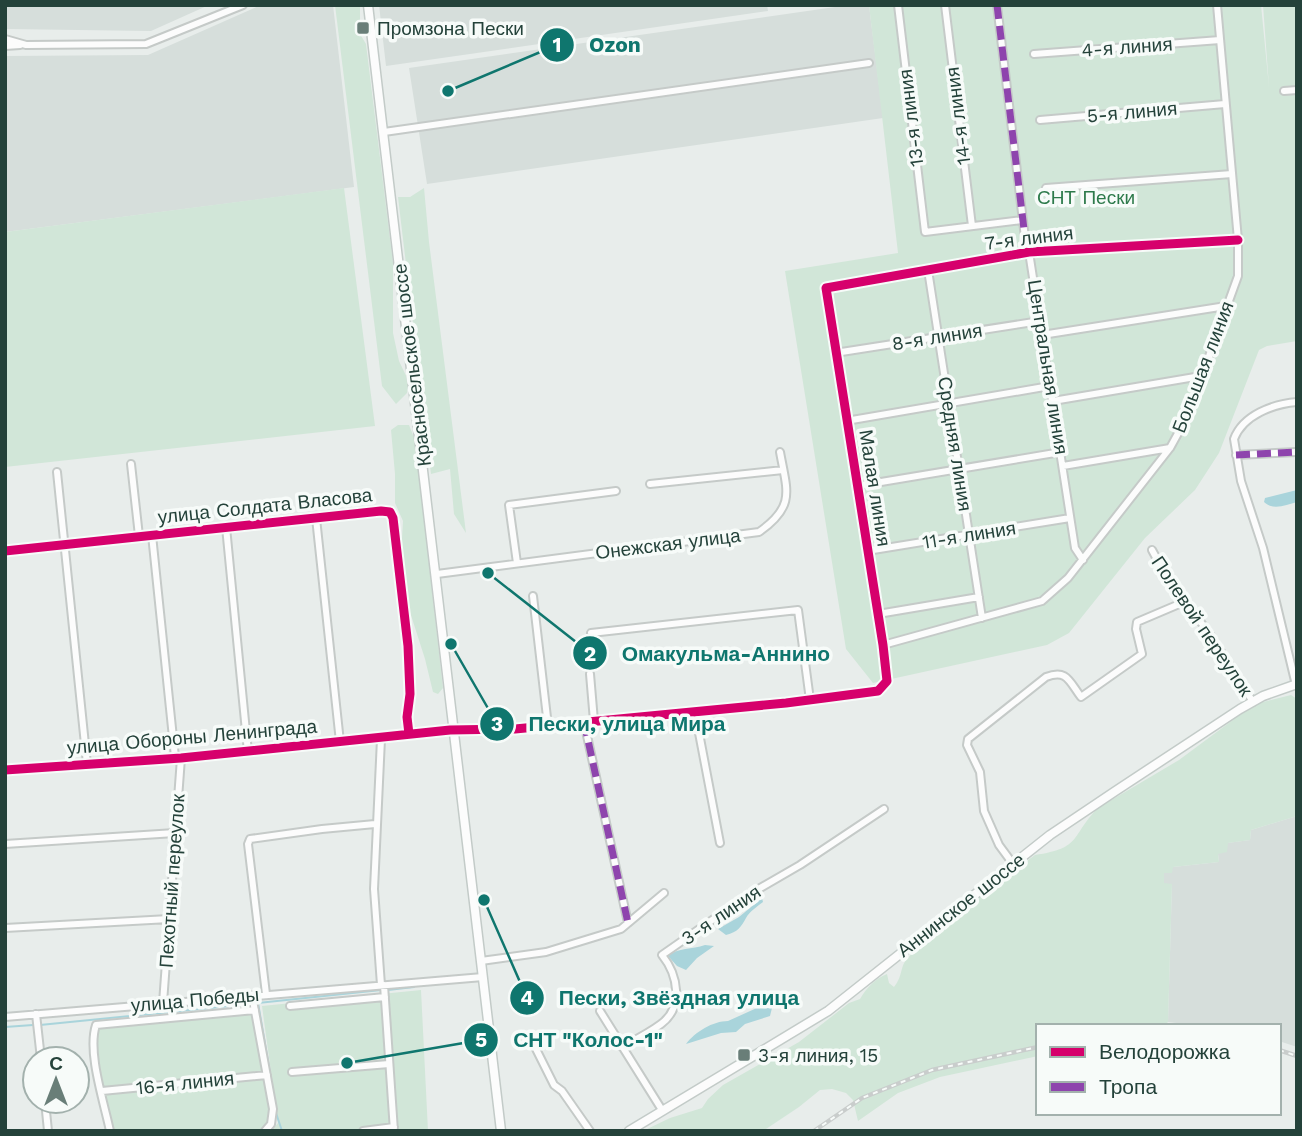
<svg xmlns="http://www.w3.org/2000/svg" width="1302" height="1136" font-family="'Work Sans',sans-serif">
  <rect width="100%" height="100%" fill="#e8edeb"/>
  <path fill="#d6dedb" d="M5,5H209L151,31L5,29Z
    M261,5H333L354,187L5,232V56L148,55Z
    M379,5H767L768,11L386,66Z
    M849,5H869L883,118L427,184L409,68Z
    M1297,816V1047L1279,1041V1026H1201L1168,1022L1172,884H1163L1164,872L1173,867L1219,862L1218,854L1227,843L1250,840L1251,830Z"/>
  <path fill="#d1e6d8" d="M335,5H360V34L366,44L393,263V333L399,361L409,382L407,393L396,404L382,386Z
    M869,5H1261L1269,87L1263,5H1297V341L1267,346L1259,350L1219,453L1195,490L1145,538L1069,633L1047,645L873,683L846,649L785,271L898,253Z
    M344,188L375,426L5,467V232Z
    M424,188L429,242L466,533L454,514L450,469L431,474L398,197H410Z
    M398,425H409L415,440L443,688L438,694L433,692L425,659L409,609L401,555L403,521L395,503V474L391,430Z
    M1291,695L1297,699V816L1251,830L1250,840L1228,843L1227,852L1218,854L1219,862L1173,867L1172,873H1164V883L1172,884L1168,1022L1164,1026H1038V1056L940,1077L898,1093L858,1121L853,1100L846,1093L832,1089L820,1090L799,1107L763,1131H643L670,1118L702,1108L708,1099L723,1085L799,1042L849,1003L860,999C867,987 875,979 887,974L889,983L894,987C903,976 900,966 907,959C942,918 992,888 1035,855C1083,848 1070,836 1098,808L1179,760L1245,711L1259,703Z
    M421,990L428,1131H271L278,1123L262,1006Z
    M253,1014L269,1108L268,1125L259,1131H112L98,1057V1028Z"/>
  <path fill="#a9d4db" d="M1297,490V502C1286,505 1273,511 1264,502L1265,498Z
    M762,898L763,902C758,906 749,912 746,918C741,927 738,932 726,935L718,929L739,917Z
    M705,945L714,946L697,958L686,970L677,966L668,956C678,947 692,950 705,945Z
    M768,1003L772,1008L770,1016L745,1024L736,1032L721,1033L686,1044C695,1032 713,1021 728,1021Z"/>
  <g fill="none" stroke-linecap="round" stroke-linejoin="round">
    <path stroke="#a9d4db" stroke-width="2" d="M388,990L414,987
      M40,1025L250,1004
      M5,1027L33,1025
      M270,1073L258,1003L381,990
      M275,1110L282,1131"/>
    <g stroke="#c5cac8" stroke-width="10">
      <path id="minor" d="M898,5L925,232L1022,220
        M945,5L972,226
        M997,5L1026,246L1029,252L1075,548L1083,560
        M5,39L26,45L146,44L243,5
        M5,46L20,45
        M1034,54L1220,40
        M1284,91L1297,90
        M1040,120L1225,104
        M384,132L869,63
        M1046,188L1232,174
        M928,270L982,618
        M1042,335L1226,306
        M835,353L1040,321
        M1053,401L1201,376
        M846,421L1050,386
        M1236,455L1297,452
        M131,464L139,536
        M1063,466L1170,448
        M57,472L87,764
        M650,484L783,470
        M857,486L1061,452
        M316,518L340,742
        M226,527L248,752
        M152,535L175,757
        M1152,550L1171,585L1207,630L1253,702
        M5,551L381,511L390,512L393,518L408,646L410,694L407,717L409,734
        M867,551L1070,518
        M517,563L509,505L616,491
        M437,574L759,532C796,506 787,491 780,452
        M533,596L548,726
        M878,614L979,597
        M591,633L798,610L810,700
        M883,645L1042,601L1068,578L1170,448L1187,417L1238,276V240L1217,5
        M590,674L594,721
        M1296,685L1263,548L1241,481L1234,439C1243,415 1273,404 1297,402
        M695,712L720,843
        M584,722L628,923
        M381,739L374,889L381,985
        M5,770L181,758L450,730L515,729L786,703L878,691L887,681L883,645L826,288L1029,252L1238,240
        M5,844L175,833
        M1013,864L999,845L984,811L980,772L967,745L968,739L1046,677C1067,669 1069,681 1081,697L1142,654L1136,629L1137,622L1184,602
        M5,928L169,919
        M481,961L546,952L621,929L664,893
        M384,985L394,1131
        M266,994L248,844L250,839L322,829L375,824
        M252,995L273,1109L271,1124L265,1131
        M163,1003L181,758
        M290,1006L385,997
        M600,1011L662,1110
        M36,1014L41,1059
        M5,1017L483,977
        M535,1047L554,1085L562,1091L590,1131
        M622,1047C635,1040 649,1033 661,1024C684,1007 678,975 662,955L748,895L800,865L884,809
        M292,1072L389,1064
        M102,1091L267,1075
        M45,1101L48,1131
        M110,1131C104,1102 87,1052 96,1025L255,1010
        M363,1131L394,1127"/>
    </g>
    <g stroke="#c3cbc8" stroke-width="11">
      <path id="secondary" d="M368,5L501,1131
        M629,1131L828,1011L1050,835L1114,792L1240,709L1263,696L1297,684"/>
    </g>
    <use href="#minor" stroke="#fcfcfc" stroke-width="6"/>
    <use href="#secondary" stroke="#fcfcfc" stroke-width="8"/>
    <g stroke="#c9cdcc" stroke-width="4.5">
      <path id="rail" d="M1279,1050L1297,1056
        M814,1131L862,1098L932,1070L1038,1047"/>
    </g>
    <use href="#rail" stroke="#f7fbf9" stroke-width="2" stroke-dasharray="5" stroke-linecap="butt"/>
    <path stroke="#8e44ad" stroke-width="7" stroke-dasharray="14 7" stroke-linecap="butt" d="M997,5L1026,246L1029,252
      M1236,455L1297,452
      M584,722L628,923"/>
    <g stroke="#f7fbf9" stroke-width="13">
      <path id="cycleway" d="M5,551L381,511L390,512L393,518L408,646L410,694L407,717L409,734
        M5,770L181,758L450,730L515,729L786,703L878,691L887,681L883,645L826,288L1029,252L1238,240"/>
    </g>
    <use href="#cycleway" stroke="#d6006c" stroke-width="9"/>
  </g>
  <g fill="#697e78" stroke="#f7fbf9" stroke-width="2.5">
    <rect x="356" y="21" width="14" height="14" rx="3.5"/>
    <rect x="737" y="1048" width="14" height="14" rx="3.5"/>
  </g>
  <g text-anchor="middle" dominant-baseline="central" stroke-width="7" stroke-linejoin="round" paint-order="stroke">
    <g font-size="19" fill="#24423a" stroke="#f7fbf9" text-anchor="start">
      <text x="377" y="28">Промзона Пески</text>
      <text x="758" y="1055">3-я линия, 15</text>
    </g>
    <g font-size="19" fill="#24423a" stroke="#f7fbf9">
      <text transform="translate(1127 47) rotate(-4)">4-я линия</text>
      <text transform="translate(1132 112) rotate(-5)">5-я линия</text>
      <text transform="translate(958 116) rotate(-97)">14-я линия</text>
      <text transform="translate(911 118) rotate(-97)">13-я линия</text>
      <text transform="translate(1029 238) rotate(-7)">7-я линия</text>
      <text transform="translate(937 337) rotate(-9)">8-я линия</text>
      <text transform="translate(412 365) rotate(-97)">Красносельское шоссе</text>
      <text transform="translate(1048 367) rotate(81)">Центральная линия</text>
      <text transform="translate(1203 367) rotate(-69)">Большая линия</text>
      <text transform="translate(955 444) rotate(81)">Средняя линия</text>
      <text transform="translate(875 488) rotate(81)">Малая линия</text>
      <text transform="translate(265 506) rotate(-6)">улица Солдата Власова</text>
      <text transform="translate(969 535) rotate(-9)">11-я линия</text>
      <text transform="translate(668 544) rotate(-7)">Онежская улица</text>
      <text transform="translate(1202 626) rotate(56)">Полевой переулок</text>
      <text transform="translate(192 737) rotate(-5)">улица Обороны Ленинграда</text>
      <text transform="translate(172 881) rotate(-86)">Пехотный переулок</text>
      <text transform="translate(961 905) rotate(-38)">Аннинское шоссе</text>
      <text transform="translate(721 915) rotate(-34)">3-я линия</text>
      <text transform="translate(195 1000) rotate(-5)">улица Победы</text>
      <text transform="translate(185 1083) rotate(-6)">16-я линия</text>
    </g>
    <g font-size="19" fill="#2d7a4b" stroke="#f7fbf9">
      <text x="1086" y="197">СНТ Пески</text>
    </g>
  </g>
  <path fill="none" stroke="#0f766e" stroke-width="2.5" d="M448 91L557 45M488 573L590 653M451 644L497 724M484 900L527 998M347 1063L481 1040"/>
  <g fill="#0f766e" stroke="#f7fbf9" stroke-width="2.5">
    <circle cx="448" cy="91" r="7"/>
    <circle cx="488" cy="573" r="7"/>
    <circle cx="451" cy="644" r="7"/>
    <circle cx="484" cy="900" r="7"/>
    <circle cx="347" cy="1063" r="7"/>
    <circle cx="557" cy="45" r="18"/>
    <circle cx="590" cy="653" r="18"/>
    <circle cx="497" cy="724" r="18"/>
    <circle cx="527" cy="998" r="18"/>
    <circle cx="481" cy="1040" r="18"/>
  </g>
  <g font-size="21" text-anchor="middle" font-weight="bold" fill="#fff">
    <text x="557" y="52">1</text>
    <text x="590" y="661">2</text>
    <text x="497" y="731">3</text>
    <text x="527" y="1005">4</text>
    <text x="481" y="1047">5</text>
  </g>
  <g font-size="21" text-anchor="middle" font-weight="bold" fill="#0f766e" stroke="#f7fbf9" stroke-width="7" stroke-linejoin="round" paint-order="stroke">
    <text x="615" y="52">Ozon</text>
    <text x="726" y="661">Омакульма-Аннино</text>
    <text x="627" y="731">Пески, улица Мира</text>
    <text x="679" y="1005">Пески, Звёздная улица</text>
    <text x="588" y="1047">СНТ "Колос-1"</text>
  </g>
  <rect width="1302" height="1136" fill="none" stroke="#24423a" stroke-width="14"/>
  <rect x="1036" y="1024" width="245" height="91" fill="#f7fbf9" stroke="#a3b1ad" stroke-width="2"/>
  <rect x="1050" y="1047" width="35" height="10" fill="#d6006c" stroke="#a3b1ad" stroke-width="2"/>
  <text x="1099" y="1059" font-size="21" fill="#24423a">Велодорожка</text>
  <rect x="1050" y="1082" width="35" height="10" fill="#8e44ad" stroke="#a3b1ad" stroke-width="2"/>
  <text x="1099" y="1094" font-size="21" fill="#24423a">Тропа</text>
  <g transform="translate(56 1080)"><circle r="33" fill="#f7fbf9" stroke="#a3b1ad" stroke-width="2"/>
  <path d="M0-5L12 26L0 18L-12 26Z" fill="#697e78"/>
  <text y="-10" font-size="19" font-weight="bold" text-anchor="middle" fill="#24423a">С</text>
  </g>
</svg>
